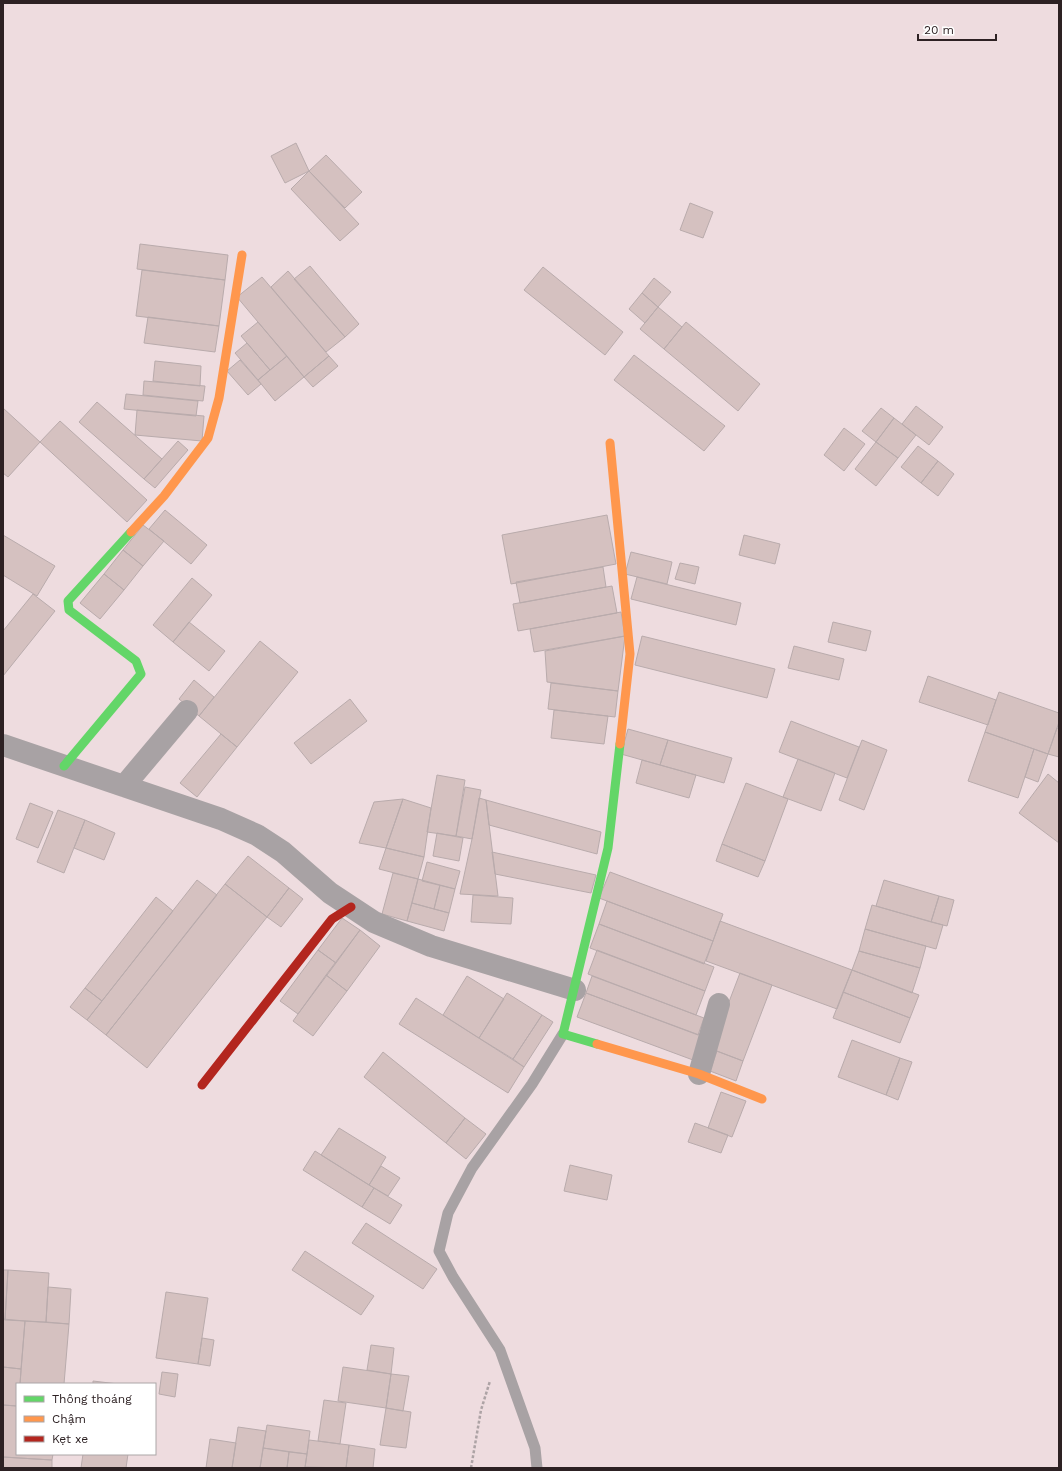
<svg xmlns="http://www.w3.org/2000/svg" width="1062" height="1471" font-family="'Work Sans',sans-serif">
  <rect width="100%" height="100%" fill="#eedcdf"/>
  <path fill="#d5c1c0" stroke="#b9abac" d="M296,143L309,171L285,183L271,156Z
    M326,155L362,192L345,208L309,171Z
    M309,171L359,224L340,241L291,189Z
    M690,203L713,212L703,238L680,230Z
    M140,244L228,255L225,280L137,269Z
    M310,266L359,324L345,337L294,279Z
    M543,267L623,332L605,355L524,290Z
    M142,270L225,280L219,326L136,316Z
    M288,271L345,337L326,352L271,287Z
    M262,277L329,356L304,377L237,297Z
    M654,278L671,292L658,307L642,293Z
    M642,293L658,307L645,323L629,309Z
    M658,307L682,327L664,349L640,329Z
    M148,317L219,326L215,352L144,343Z
    M258,322L287,356L270,370L241,336Z
    M686,322L760,384L738,411L664,349Z
    M247,343L270,370L258,380L235,353Z
    M634,355L725,426L704,451L614,380Z
    M287,356L304,377L275,401L258,380Z
    M329,356L338,366L313,387L304,377Z
    M240,360L261,384L248,395L227,371Z
    M155,361L201,366L200,386L153,381Z
    M144,381L205,386L203,401L143,395Z
    M126,394L198,401L196,416L124,409Z
    M97,402L162,459L144,479L79,422Z
    M916,406L943,427L929,445L902,424Z
    M3,408L40,442L8,477L3,473Z
    M881,408L894,418L876,442L862,431Z
    M137,410L204,416L202,441L135,435Z
    M894,418L916,435L898,458L876,442Z
    M60,421L147,500L127,522L40,442Z
    M844,428L865,444L844,471L824,455Z
    M178,441L188,450L155,488L144,479Z
    M876,442L898,458L876,486L855,469Z
    M918,446L938,461L921,483L901,467Z
    M938,461L954,474L938,496L921,483Z
    M165,510L207,545L191,564L149,529Z
    M607,515L616,564L511,584L502,535Z
    M143,525L164,541L143,566L123,550Z
    M3,535L55,566L37,596L3,575Z
    M744,535L780,544L775,564L739,555Z
    M123,550L143,566L124,590L104,574Z
    M631,552L672,562L667,584L625,574Z
    M680,563L699,567L695,584L675,579Z
    M603,567L606,587L520,603L516,582Z
    M104,574L124,590L100,619L80,603Z
    M637,577L741,603L736,625L631,599Z
    M192,578L212,595L173,642L153,625Z
    M612,586L617,613L518,631L513,604Z
    M33,594L55,611L3,676V631Z
    M621,612L625,636L534,652L530,629Z
    M189,622L225,651L209,671L173,642Z
    M833,622L871,631L866,651L828,642Z
    M625,636L618,691L547,682L545,651Z
    M642,636L775,669L767,698L635,665Z
    M260,641L298,672L237,747L199,716Z
    M794,646L844,659L839,680L788,668Z
    M928,676L996,700L988,725L919,702Z
    M194,680L214,697L199,716L179,699Z
    M551,683L618,691L615,717L548,709Z
    M999,692L1059,713V722L1048,754L985,732Z
    M350,699L367,721L311,764L294,743Z
    M554,710L608,716L604,744L551,738Z
    M791,721L859,747L847,778L779,752Z
    M1057,728H1059V757L1048,754Z
    M628,729L668,740L660,765L621,754Z
    M985,732L1034,749L1018,798L968,781Z
    M221,734L237,747L197,797L180,783Z
    M668,740L732,758L724,783L660,765Z
    M862,740L887,750L864,810L839,800Z
    M1034,749L1048,754L1038,782L1025,777Z
    M798,759L835,773L821,811L783,797Z
    M642,760L696,775L689,798L636,783Z
    M1048,774L1059,783V843L1019,813Z
    M437,775L465,780L456,836L427,832Z
    M746,783L788,799L765,861L722,844Z
    M465,787L481,790L472,839L456,836Z
    M479,798L486,800L498,896L460,894L472,839Z
    M403,799L386,848L359,843L374,802Z
    M403,799L431,808L424,857L386,848Z
    M486,800L601,832L597,854L489,825Z
    M30,803L53,812L38,848L16,839Z
    M58,810L85,820L64,873L37,862Z
    M85,820L115,833L104,860L74,848Z
    M437,833L463,838L459,861L433,856Z
    M722,844L765,861L758,877L716,861Z
    M386,848L424,857L418,879L379,869Z
    M492,852L596,875L591,893L495,874Z
    M248,856L289,888L267,917L225,884Z
    M427,862L460,871L455,889L422,881Z
    M610,872L723,914L713,941L599,898Z
    M393,873L418,879L407,921L382,914Z
    M418,879L440,885L434,909L412,903Z
    M197,880L217,895L106,1035L87,1020Z
    M884,880L939,896L931,922L876,906Z
    M225,884L267,917L147,1068L106,1035Z
    M440,885L455,889L449,913L434,909Z
    M289,888L303,899L281,927L267,917Z
    M473,895L513,898L511,924L471,922Z
    M939,896L954,900L947,926L931,922Z
    M156,897L173,911L102,1001L85,988Z
    M607,901L713,941L704,964L599,924Z
    M412,903L449,913L444,931L407,921Z
    M872,905L943,925L936,949L865,929Z
    M342,918L360,930L336,963L318,950Z
    M720,921L852,970L837,1009L706,961Z
    M599,924L714,967L705,991L590,948Z
    M865,929L926,946L920,968L859,951Z
    M360,930L380,946L347,991L326,975Z
    M318,950L336,963L298,1014L280,1001Z
    M597,950L705,991L696,1015L588,974Z
    M859,951L920,968L912,993L852,970Z
    M852,970L919,995L910,1018L843,992Z
    M740,973L772,985L743,1061L711,1049Z
    M326,975L347,991L313,1036L293,1021Z
    M467,976L504,999L479,1038L443,1015Z
    M592,976L704,1018L698,1035L586,993Z
    M85,988L102,1001L87,1020L70,1007Z
    M843,992L910,1018L900,1043L833,1018Z
    M507,993L542,1015L513,1059L479,1038Z
    M586,993L702,1036L693,1060L577,1017Z
    M416,998L524,1067L508,1093L399,1024Z
    M542,1015L553,1022L524,1067L513,1059Z
    M852,1040L900,1058L886,1095L838,1077Z
    M717,1051L743,1061L736,1081L710,1071Z
    M383,1052L465,1118L446,1143L364,1077Z
    M900,1058L912,1062L898,1100L886,1095Z
    M721,1092L746,1101L732,1137L708,1128Z
    M465,1118L486,1134L466,1159L446,1143Z
    M695,1123L728,1135L721,1153L688,1142Z
    M339,1128L386,1157L369,1185L321,1155Z
    M315,1151L374,1188L362,1207L303,1170Z
    M570,1165L612,1175L607,1200L564,1191Z
    M381,1166L400,1178L388,1196L369,1185Z
    M374,1188L402,1205L390,1224L362,1207Z
    M366,1223L437,1269L423,1289L352,1243Z
    M305,1251L374,1296L361,1315L292,1270Z
    M3,1270H8L5,1320L3,1319Z
    M8,1270L49,1273L46,1322L5,1320Z
    M48,1287L71,1289L69,1324L46,1322Z
    M166,1292L208,1298L198,1364L156,1358Z
    M3,1319L25,1321L21,1369L3,1367Z
    M25,1321L69,1324L64,1384H20Z
    M202,1338L214,1340L210,1366L198,1364Z
    M371,1345L394,1348L391,1374L367,1370Z
    M3,1367L21,1369L20,1384H17V1406L3,1405Z
    M343,1367L391,1374L386,1408L338,1401Z
    M162,1372L178,1374L175,1397L159,1394Z
    M391,1374L409,1376L403,1411L386,1408Z
    M93,1381L118,1384H93Z
    M324,1400L346,1403L340,1444L318,1441Z
    M3,1405L17,1406V1454H53L52,1460L3,1457Z
    M386,1408L411,1412L406,1448L380,1445Z
    M267,1425L310,1431L307,1454L263,1448Z
    M238,1427L266,1431L260,1468H232Z
    M210,1439L236,1443L232,1468H206Z
    M309,1440L349,1445L346,1468L305,1467Z
    M349,1445L375,1449L373,1468H346Z
    M263,1448L289,1452L287,1468H260Z
    M289,1452L307,1454L305,1468H287Z
    M83,1454H128L126,1468H81Z
    M3,1457L52,1460V1468H3Z"/>
  <g fill="none" stroke-linecap="round" stroke-linejoin="round">
    <path stroke="#ada3a5" stroke-width="2.5" stroke-dasharray="3 2" stroke-linecap="butt" d="M471,1468L481,1410L490,1381"/>
    <path stroke="#a8a2a4" stroke-width="11" d="M537,1468L535,1448L500,1350L453,1277L439,1251L448,1213L472,1168L532,1084L563,1034"/>
    <path stroke="#a8a2a4" stroke-width="22" d="M3,745L221,819L257,835L283,852L330,893L374,922L431,946L575,990
      M124,786L187,711
      M699,1074L719,1004"/>
    <path stroke="#63d668" stroke-width="9" d="M64,766L141,674L136,661L69,610L68,601L131,532
      M597,1044L563,1034L608,848L620,744"/>
    <path stroke="#ff974d" stroke-width="9" d="M610,443L630,654L620,744
      M131,532L164,496L208,438L219,398L242,255
      M597,1044L699,1074L762,1099"/>
    <path stroke="#b3261e" stroke-width="9" d="M202,1085L332,919L351,907"/>
  </g>
  <rect width="1062" height="1471" fill="none" stroke="#2d2123" stroke-width="8"/>
  <rect x="16" y="1383" width="140" height="72" fill="#ffffff" stroke="#aba6a7"/>
  <rect x="24" y="1396" width="20" height="6" fill="#63d668" stroke="#aba6a7"/>
  <text x="52" y="1403" font-size="12" fill="#2d2123">Thông thoáng</text>
  <rect x="24" y="1416" width="20" height="6" fill="#ff974d" stroke="#aba6a7"/>
  <text x="52" y="1423" font-size="12" fill="#2d2123">Chậm</text>
  <rect x="24" y="1436" width="20" height="6" fill="#b3261e" stroke="#aba6a7"/>
  <text x="52" y="1443" font-size="12" fill="#2d2123">Kẹt xe</text>
  <path d="M918 34v6h78v-6" fill="none" stroke="#2d2123" stroke-width="2"/>
  <text x="924" y="34" font-size="12" fill="#2d2123" stroke="#ffffff" stroke-width="3" paint-order="stroke">20 m</text>
</svg>
